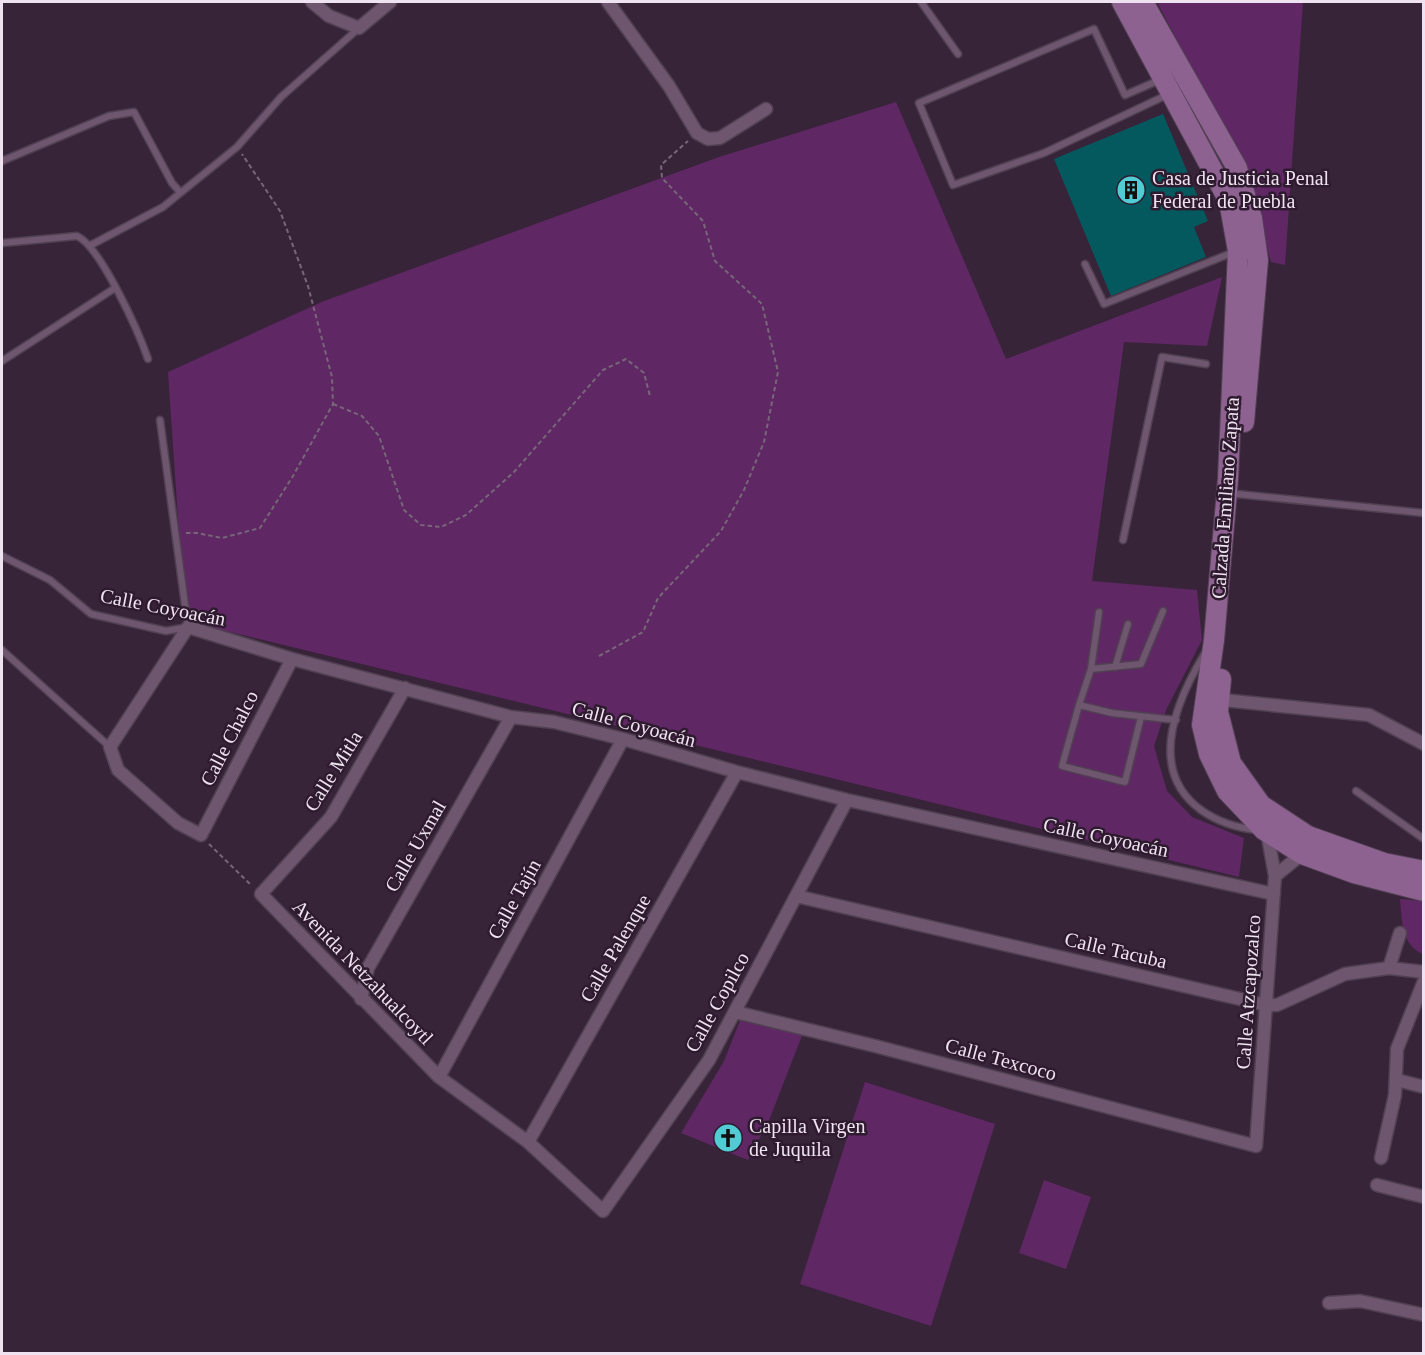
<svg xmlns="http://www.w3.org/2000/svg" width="1425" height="1355" font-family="Georgia,serif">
  <rect width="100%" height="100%" fill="#382439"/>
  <path fill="#5f2764" d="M1157,2H1303L1285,265L1271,262L1242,165Z
    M896,102L1006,359L1222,277L1207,346L1124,342L1092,581L1197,590L1202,640L1166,710L1154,746L1167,791L1192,817L1244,838L1239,877L185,621L168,372L324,301L719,157Z
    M1400,899L1423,901V954C1401,945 1402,920 1400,899Z
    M741,1018L803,1033L770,1118L748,1160L681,1133L724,1061Z
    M865,1082L995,1124L931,1326L800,1284Z
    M1044,1180L1091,1197L1066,1269L1019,1253Z"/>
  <path fill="#04595e" d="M1163,114L1208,221L1194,227L1206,257L1111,296L1054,159Z
    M722,1128L739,1136L735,1147L717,1139Z"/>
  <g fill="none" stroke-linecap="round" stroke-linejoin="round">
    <g stroke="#514052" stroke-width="9">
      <path id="service" d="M921,2L958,54
        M1162,79L1125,95L1094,29L919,103L953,185L1044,153L1169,94
        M2,161L109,116L134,112L172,183L180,192
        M2,243L77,236C101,247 139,333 148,359
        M91,245L163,207L237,147L281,97L359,28
        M1085,264L1104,304L1234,252
        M2,361L115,288
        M1237,494L1424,513
        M1123,540L1162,357L1206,364
        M2,556L50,580L91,614L166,631L188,627L160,420
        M1099,612L1091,669L1079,705L1112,713L1176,720
        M2,650L110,747
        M1205,653C1176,701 1146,770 1201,810C1218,822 1237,828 1257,830
        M1115,667L1128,624
        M1091,669L1141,664L1163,611
        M1079,705L1062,766L1125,782L1141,717
        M1356,791L1424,839"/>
    </g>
    <g stroke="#514052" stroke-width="15">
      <path id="minor" d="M312,2L329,16L359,28L390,2
        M608,2L669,86L697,133L708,139L720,138L766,109
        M292,659L201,835L178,823L118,770L110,747L188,627L292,659L511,717L554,722L623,739L737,772L847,800L1274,894
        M405,688L331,817L261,894L439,1077L528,1142L603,1211L709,1060L847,800
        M1213,699L1369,715L1424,744
        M1275,876L1302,854
        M796,896L1266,1005H1277L1345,974L1389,968L1424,972
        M1389,968L1400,933
        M361,999L368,968L511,717
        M735,1012L875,1046L1256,1146L1275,876L1267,832
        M439,1077L623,739
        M1397,1080L1424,1087
        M528,1142L737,772
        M1381,1158L1395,1095L1397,1049L1424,981
        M1377,1185L1424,1197
        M1329,1303L1360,1301L1424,1315"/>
    </g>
    <g stroke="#514052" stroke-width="22">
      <path id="primary" d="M1122,2L1229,201L1238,251L1228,479L1214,640L1202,725L1209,754L1227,791L1264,830L1302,854L1354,873L1424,891
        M1143,2L1237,168L1252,218L1258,260L1244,422
        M1221,679L1218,712L1231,763L1261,805L1308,836L1384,863L1424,871"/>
    </g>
    <path stroke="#786679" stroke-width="2" stroke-dasharray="4.5 3" stroke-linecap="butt" d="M333,404L362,416L379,436L404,510L421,525L441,527L466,515L514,472L603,370L626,359L644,373L650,396
      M186,533H197L222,538L260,528L293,476L333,404L332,377L308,286L280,211L242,154
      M599,656L643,632L658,598L721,531L744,490L764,442L778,372L762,304L715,261L703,221L662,178L661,165L688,141
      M209,844L252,886"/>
    <use href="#service" stroke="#6d566e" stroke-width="6"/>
    <use href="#minor" stroke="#6d566e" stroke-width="12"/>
    <use href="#primary" stroke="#8d6190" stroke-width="20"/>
  </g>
  <defs>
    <g id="building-disc" transform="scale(1.5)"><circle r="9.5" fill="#51ccd4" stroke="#2e1b2f"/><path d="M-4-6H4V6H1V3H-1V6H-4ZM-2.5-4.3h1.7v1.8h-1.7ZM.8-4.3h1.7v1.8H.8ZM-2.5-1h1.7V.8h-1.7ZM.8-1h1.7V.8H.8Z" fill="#111"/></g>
    <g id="church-disc" transform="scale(1.5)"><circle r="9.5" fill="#51ccd4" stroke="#2e1b2f"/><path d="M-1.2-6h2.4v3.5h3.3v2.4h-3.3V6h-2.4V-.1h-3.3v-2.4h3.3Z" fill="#111"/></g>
  </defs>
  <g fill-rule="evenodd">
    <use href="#building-disc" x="1131" y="190"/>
    <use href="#church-disc" x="728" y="1138"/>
  </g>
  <g text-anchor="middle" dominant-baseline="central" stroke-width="5" stroke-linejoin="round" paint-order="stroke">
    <g font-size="20" fill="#f0e3f1" stroke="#2e1b2f" text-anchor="start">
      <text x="1152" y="178">Casa de Justicia Penal<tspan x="1152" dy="23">Federal de Puebla</tspan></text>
      <text x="749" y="1126">Capilla Virgen<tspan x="749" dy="23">de Juquila</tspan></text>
    </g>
    <g font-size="20" fill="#f0e3f1" stroke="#2e1b2f">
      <text transform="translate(1225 498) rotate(-86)">Calzada Emiliano Zapata</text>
      <text transform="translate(163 607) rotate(11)">Calle Coyoacán</text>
      <text transform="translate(634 724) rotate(15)">Calle Coyoacán</text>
      <text transform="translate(229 738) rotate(-63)">Calle Chalco</text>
      <text transform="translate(333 771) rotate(-58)">Calle Mitla</text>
      <text transform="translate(1106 837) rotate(12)">Calle Coyoacán</text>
      <text transform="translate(415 846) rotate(-60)">Calle Uxmal</text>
      <text transform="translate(514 899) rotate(-61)">Calle Tajín</text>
      <text transform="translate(615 948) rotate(-60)">Calle Palenque</text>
      <text transform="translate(1116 950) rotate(13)">Calle Tacuba</text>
      <text transform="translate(363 972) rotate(46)">Avenida Netzahualcoytl</text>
      <text transform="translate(1248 992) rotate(-86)">Calle Atzcapozalco</text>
      <text transform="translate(717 1002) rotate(-61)">Calle Copilco</text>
      <text transform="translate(1001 1059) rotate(15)">Calle Texcoco</text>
    </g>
  </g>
  <rect width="1425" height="1355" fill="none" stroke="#f0e3f1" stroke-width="6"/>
</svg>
